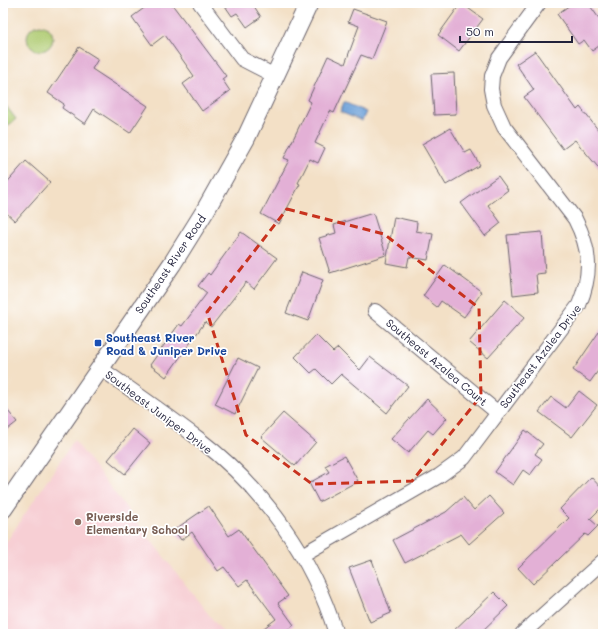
<svg xmlns="http://www.w3.org/2000/svg" width="606" height="637" font-family="Mali,sans-serif">
  <rect width="100%" height="100%" fill="#fff"/>
  <filter id="ink" filterUnits="userSpaceOnUse"><feTurbulence type="fractalNoise" baseFrequency=".025" numOctaves="2"/><feDisplacementMap in="SourceGraphic" scale="8" xChannelSelector="R" yChannelSelector="G"/><feConvolveMatrix kernelMatrix="1 2 1 2 8 2 1 2 1" color-interpolation-filters="sRGB"/></filter>
  <filter id="wash" filterUnits="userSpaceOnUse"><feTurbulence type="fractalNoise" baseFrequency=".012" numOctaves="4" result="noise"/><feDisplacementMap in="SourceGraphic" scale="16" xChannelSelector="R" yChannelSelector="G"/><feGaussianBlur stdDeviation="0.9" result="paint"/><feColorMatrix in="noise" values="0 0 0 0 0 0 0 0 0 0 0 0 0 0 0 0 0 1.4 0 .05"/><feComposite in="paint" operator="in"/></filter>
  <g filter="url(#wash)">
    <rect width="100%" height="100%" fill="#f3e0c6"/>
    <path fill="#f7cfd4" d="M74,440L150,539L224,634H3V547Z"/>
    <path fill="#afcb71" stroke="#687656" d="M27 38a13 13 0 1 1 26 0a13 13 0 1 1-26 0Z
      M3,102L16,119L3,130Z"/>
    <path fill="#6a9fd7" stroke="#466089" d="M344,102L366,112L362,121L340,112Z"/>
    <g id="blocks">
      <path fill="#e3b0d6" d="M151,3H171L226,76L222,79L230,91L202,111L183,84L194,76L165,35L152,45L132,17Z
        M223,3H252L261,17L247,27L237,13L232,16Z
        M461,3L483,19L459,51L438,35Z
        M573,3H588L603,24V43L592,51L584,40L578,44L557,14Z
        M353,9L387,21L372,59L361,55L334,113L330,111L315,143L325,148L318,163L310,159L298,183L300,184L279,224L261,214L289,160L284,158L311,102L308,100L328,56L345,64L359,26L348,22Z
        M79,47L98,59L92,69L148,106L130,133L94,109L85,124L62,108L64,104L48,93Z
        M535,51L577,110L580,107L603,136V173L575,140L563,149L524,97L534,90L516,64Z
        M454,73L456,114L434,115L431,74Z
        M450,128L465,153L471,150L480,165L446,185L422,144Z
        M26,161L50,182L15,221L3,210V187Z
        M498,176L508,190L488,205L501,223L485,236L461,203Z
        M373,213L386,255L330,273L319,238L336,233L334,225Z
        M394,217L417,222L416,231L433,234L428,260L409,257L407,267L386,263Z
        M241,232L277,258L254,289L246,282L211,327L205,322L166,377L150,365L179,324L182,326L207,293L198,286L208,273L210,275Z
        M542,232L545,273L536,274L538,292L513,295L507,235Z
        M445,265L482,292L464,317L441,301L437,307L423,296Z
        M302,272L323,280L308,321L286,313Z
        M505,300L525,317L488,358L469,342Z
        M603,326V364L590,382L573,370Z
        M316,335L333,352L338,348L360,370L370,357L408,386L387,413L341,374L331,384L316,369L311,373L295,357Z
        M238,358L258,368L235,414L215,404Z
        M579,391L597,405L572,437L539,412L551,397L566,408Z
        M427,399L447,418L433,434L428,430L408,453L391,439Z
        M3,405L17,422L3,433Z
        M283,413L316,442L295,466L261,437Z
        M133,429L150,443L125,474L108,460Z
        M525,430L543,444L535,454L542,459L530,475L523,470L513,485L495,472Z
        M344,456L358,481L319,502L309,483L329,472L325,466Z
        M591,477L603,490V506L590,519L598,526L588,536L585,534L533,584L518,568L569,518L560,509Z
        M489,496L504,513L469,544L461,534L405,563L393,540L446,512L463,497L474,510Z
        M209,506L229,536L239,529L288,596L278,603L294,625L282,634H256L276,619L247,580L239,586L224,567L218,571L192,532L181,540L174,530Z
        M372,560L391,613L370,622L349,568Z
        M494,592L508,606L479,634H450Z"/>
    </g>
  </g>
  <g filter="url(#ink)">
    <use href="#blocks" fill-opacity="0" stroke="#6b646c" stroke-width="1"/>
    <g fill="none" stroke-linecap="round" stroke-linejoin="round">
      <g stroke="#6b646c" stroke-width="16">
        <path id="minor" d="M200,3L242,59L275,76
          M375,311L498,413
          M100,368C133,391 166,414 199,439C263,488 313,557 336,634
          M302,555L439,476L464,458L579,305C592,273 591,250 575,219L504,127L494,105L491,89L492,76L499,58L539,3
          M522,634L603,561"/>
      </g>
      <g stroke="#6b646c" stroke-width="20">
        <path id="tertiary" d="M3,509L172,264L205,211L246,138L309,3"/>
      </g>
      <use href="#minor" stroke="#fff" stroke-width="14"/>
      <use href="#tertiary" stroke="#fff" stroke-width="18"/>
    </g>
  </g>
  <path fill="none" stroke="#c8321e" stroke-width="3" stroke-dasharray="8 5" stroke-linejoin="round" d="M287,209L384,234L479,308L481,396L412,481L312,484L246,435L207,312Z"/>
  <rect fill="#1a4fb4" stroke="#fff" stroke-width="1.5" x="94" y="339" width="8" height="8" rx="2"/>
  <circle fill="#8d6e63" stroke="#fff" stroke-width="1.5" cx="78" cy="522" r="4"/>
  <g text-anchor="middle" dominant-baseline="central" stroke-width="3.5" stroke-linejoin="round" paint-order="stroke">
    <g font-size="11" fill="#22223b" stroke="#fff">
      <text transform="translate(170 264) rotate(-56)">Southeast River Road</text>
      <text transform="translate(540 356) rotate(-53)">Southeast Azalea Drive</text>
      <text transform="translate(437 362) rotate(40)">Southeast Azalea Court</text>
      <text transform="translate(159 412) rotate(37)">Southeast Juniper Drive</text>
    </g>
    <g font-size="11" font-weight="bold" fill="#164399" stroke="#fff" text-anchor="start">
      <text x="106" y="337">Southeast River<tspan x="106" dy="13">Road &amp; Juniper Drive</tspan></text>
    </g>
    <g font-size="11" font-weight="bold" fill="#785e54" stroke="#fff" text-anchor="start">
      <text x="86" y="516">Riverside<tspan x="86" dy="13">Elementary School</tspan></text>
    </g>
  </g>
  <rect width="606" height="637" fill="none" stroke="#fff" stroke-width="16"/>
  <path d="M460 36v6h112v-6" fill="none" stroke="#22223b" stroke-width="2"/>
  <text x="466" y="36" font-size="12" fill="#22223b" stroke="#ffffff" stroke-width="3" paint-order="stroke">50 m</text>
</svg>
